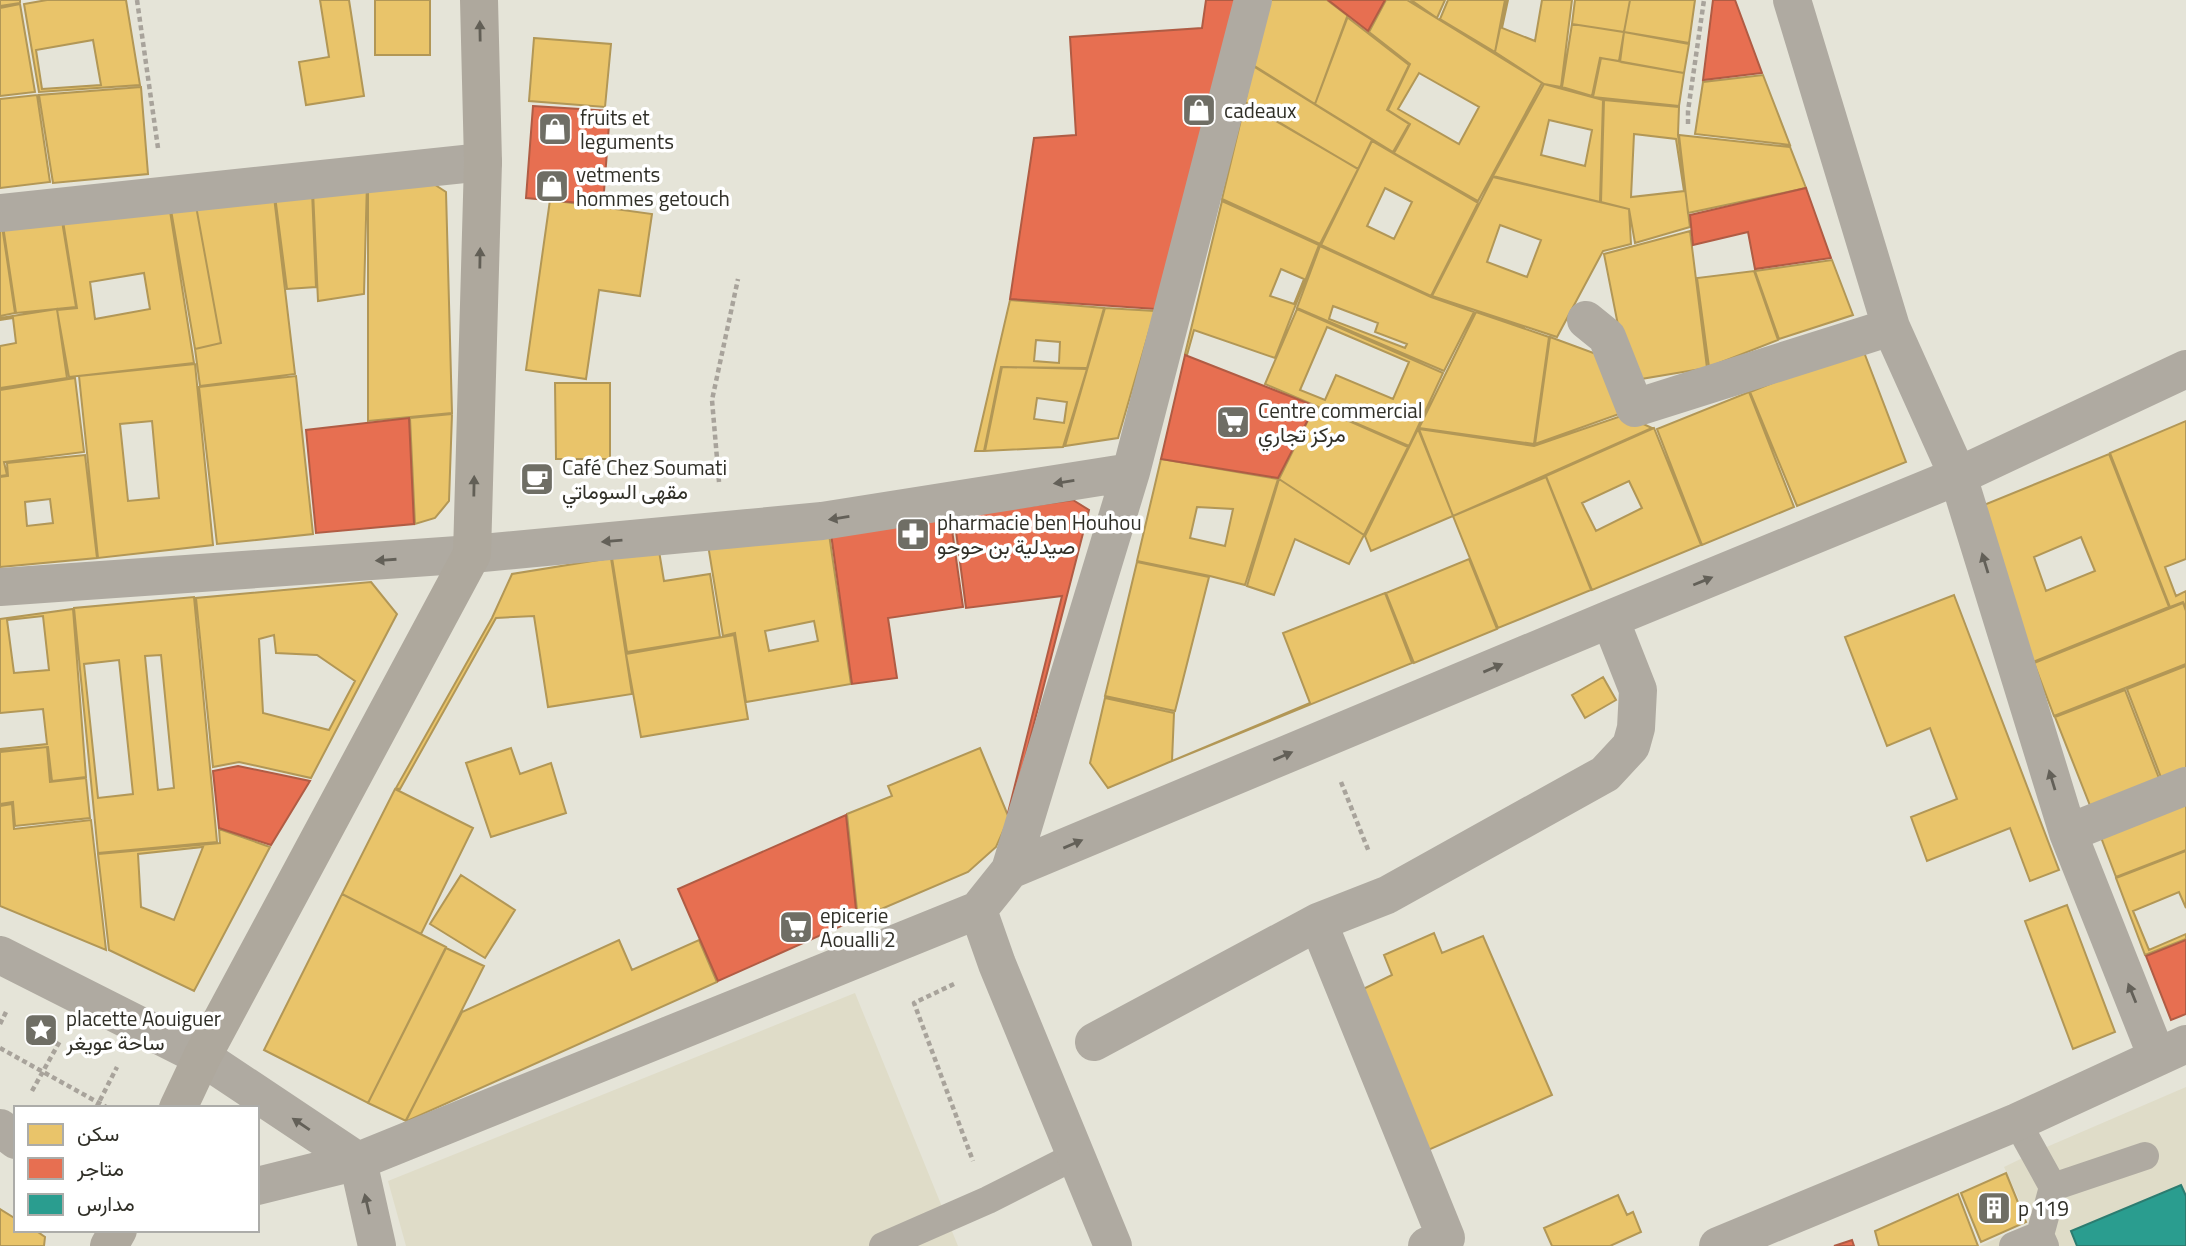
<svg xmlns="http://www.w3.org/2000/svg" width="2186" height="1246" font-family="'Titillium Web',Vazirmatn,sans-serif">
  <rect width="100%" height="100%" fill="#e5e4d8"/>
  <path fill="#dfdcc8" d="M855,993L958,1246H406L388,1181Z
    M2186,1087V1246H1980L2030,1223L2004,1167L2035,1152Z"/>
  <path fill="#e9c46a" stroke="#b29756" stroke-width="2" fill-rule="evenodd" d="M0,0H20V3L0,6Z
    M47,0H126L140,85L39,92L24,4ZM93,40L101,85L42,89L36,50Z
    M320,0H349L364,96L306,105L299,62L329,57Z
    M375,0H430V55H375Z
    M1268,0H1327L1348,16L1315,104L1253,65Z
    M1386,0H1407L1542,83L1478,201L1394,153L1410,124L1388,110L1410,64L1369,32ZM1419,73L1479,107L1459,144L1398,109Z
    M1411,0H1445L1437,18Z
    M1448,0H1505L1495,52L1440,19Z
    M1506,0H1508L1502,28L1535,41L1542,0H1572L1561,87L1544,84L1495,52Z
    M1575,0H1630L1624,32L1572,24Z
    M1630,0H1695L1689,43L1624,32Z
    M20,4L35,92L0,96V8Z
    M1347,17L1409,65L1387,110L1409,124L1393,152L1315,104Z
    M1572,24L1624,32L1619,61L1600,58L1592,96L1562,87Z
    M1624,32L1689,44L1684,73L1620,62Z
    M534,38L611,44L605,107L529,101Z
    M1601,58L1684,73L1679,106L1593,97Z
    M1253,66L1372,140L1358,169L1245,102Z
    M1763,75L1790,145L1695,134L1703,82Z
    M1544,84L1603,100L1600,202L1493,176ZM1549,120L1592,130L1585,166L1541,155Z
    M141,87L148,174L53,183L39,95Z
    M37,95L50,182L0,188V99Z
    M1604,100L1679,107L1678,135L1690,227L1635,243L1629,209L1601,202ZM1634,134L1676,139L1684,191L1631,197Z
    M1245,103L1358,169L1320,244L1222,199Z
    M1679,135L1790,147L1806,188L1688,213Z
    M1372,141L1478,203L1431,296L1321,245ZM1385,188L1412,202L1394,239L1367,226Z
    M423,177L446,192L452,413L368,421V182Z
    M1493,177L1629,209L1631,244L1603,251L1557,337L1432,296ZM1500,225L1541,240L1527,277L1487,262Z
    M367,182L364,294L318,301L313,191Z
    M312,191L316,287L287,289L275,196Z
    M274,197L295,374L200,386L195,349L221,343L196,206Z
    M550,200L652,214L640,296L599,290L586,379L526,370Z
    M1222,201L1319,245L1275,358L1194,330L1187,355L1185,354ZM1281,269L1304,279L1294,304L1270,296Z
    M196,206L221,343L195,349L171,210Z
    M170,211L194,363L69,377L57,310L77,308L63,221ZM144,273L150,309L95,319L90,282Z
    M62,221L76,307L16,313L3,226Z
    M0,226H2L15,313L0,316Z
    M1690,231L1707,368L1629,381L1604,254Z
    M1320,246L1431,297L1474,312L1444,371L1297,308ZM1333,306L1378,323L1375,332L1407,344L1405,348L1329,319Z
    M1832,260L1853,315L1779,339L1755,271Z
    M1754,271L1778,340L1709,367L1697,278Z
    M1010,300L1104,308L1087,368L1001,367L984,451H975ZM1036,340L1060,342L1059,363L1034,361Z
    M1105,308L1155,311L1118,438L1065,446Z
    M57,309L67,378L0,388V346L16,343L13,318L0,320V318Z
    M1297,309L1443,373L1409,446L1265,384ZM1327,327L1409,362L1393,399L1336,375L1325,400L1300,390Z
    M1476,312L1549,337L1534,444L1419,428Z
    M1550,337L1599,355L1622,413L1535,444Z
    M1862,347L1906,462L1797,506L1750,392Z
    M195,364L213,545L98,558L79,376ZM152,421L159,498L128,501L120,424Z
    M1002,367L1087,369L1063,447L985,451ZM1037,398L1067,402L1064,423L1034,419Z
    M296,376L313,534L217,544L199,387Z
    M75,378L84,452L4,462L7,475L0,476V390Z
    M555,383H610V459H556Z
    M1749,392L1794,507L1702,545L1657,429Z
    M1315,406L1408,447L1364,535L1279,479Z
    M452,414L449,501L435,518L415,524L410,418Z
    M1624,415L1652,428L1453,516L1419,429L1534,446Z
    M2186,421V559L2165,567L2176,596L2186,591V608L2183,602L2170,607L2110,453Z
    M1654,428L1701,545L1592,590L1546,476ZM1629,481L1642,508L1596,531L1582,503Z
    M1418,429L1453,516L1371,551L1365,536Z
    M2109,454L2169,607L2033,662L1974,509ZM2081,537L2095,571L2046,591L2034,557Z
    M85,455L97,558L0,567V477L8,476L7,463ZM50,499L53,523L27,526L25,502Z
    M1161,459L1278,479L1245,585L1210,576L1137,561ZM1197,507L1233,509L1225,546L1190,538Z
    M1546,477L1591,590L1498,628L1453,516Z
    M1279,479L1364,535L1349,564L1295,539L1274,595L1247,586Z
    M829,534L851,684L746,702L735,633L723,636L708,545ZM814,621L818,641L769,651L765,631Z
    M659,551L664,581L710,574L720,637L627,652L612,558Z
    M611,558L632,694L548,707L534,616L496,618L400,789L396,788L492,618L512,574Z
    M1469,559L1497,629L1414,663L1386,593Z
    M1137,562L1209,577L1175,711L1105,696Z
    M371,582L397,614L311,778L239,762L213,767L196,598ZM274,635L276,653L317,655L355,681L329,730L263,713L259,639Z
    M1385,593L1412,663L1172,761L1310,703L1283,633Z
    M1954,595L2059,870L2030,881L2010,828L1927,861L1911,817L1957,799L1930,728L1887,746L1845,637Z
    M194,597L217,842L98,853L74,608ZM161,655L174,788L158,790L145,656ZM119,660L133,794L98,798L84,664Z
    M2183,603L2186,611V664L2054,716L2034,663Z
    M73,609L86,777L52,781L48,747L0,751V749L47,744L43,709L0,713V619ZM43,616L49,670L14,673L7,620Z
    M734,635L748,719L641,737L626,654Z
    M2186,666V771L2162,780L2127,689Z
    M1603,677L1616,700L1585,718L1572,695Z
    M2125,690L2160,781L2091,808L2055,717Z
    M1105,698L1174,713L1172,761L1108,788L1090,763Z
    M47,747L50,782L86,778L90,818L15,826L13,802L0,804V752Z
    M511,748L520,774L551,763L566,813L491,837L466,763Z
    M980,748L1009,818L996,847L968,872L858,919L847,814L892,796L888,786Z
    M395,789L473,828L421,934L342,894Z
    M2186,799V850L2116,877L2099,832Z
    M12,804L14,829L91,820L106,950L0,906V806Z
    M219,829L270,847L194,991L109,950L98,854L220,843ZM203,847L174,920L141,907L138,854Z
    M2186,851V908L2179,892L2133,911L2149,950L2186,934V939L2145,955L2116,878Z
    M461,875L515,910L485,958L430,924Z
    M342,894L446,947L368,1103L264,1050Z
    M2067,905L2115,1032L2073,1049L2025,921Z
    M1434,933L1442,953L1483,936L1552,1095L1426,1151L1357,992L1392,975L1384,955Z
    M619,940L632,970L699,940L717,982L405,1122L462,1012Z
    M446,948L484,966L406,1121L368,1103Z
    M2006,1173L2026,1222L1981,1242L1961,1193Z
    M1958,1194L1978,1246H1879L1875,1231Z
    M1618,1195L1627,1215L1633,1212L1641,1232L1610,1246H1552L1544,1228Z
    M0,1209L16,1219V1230H35L45,1237L44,1246H0Z"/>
  <path fill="#e76f51" stroke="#b05c44" stroke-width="2" d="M1206,0H1238L1156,309L1010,299L1034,138L1076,135L1070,37L1202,28Z
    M1328,0H1385L1368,31Z
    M1713,0H1735L1762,73L1703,80Z
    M533,106L610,111L603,205L526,198Z
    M1806,188L1831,258L1755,269L1748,232L1693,245L1690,215Z
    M1185,355L1315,406L1278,478L1161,459Z
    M409,418L414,524L316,533L306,430Z
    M1073,500L1089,510L1010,817L1008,813L1062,596L966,608L954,516Z
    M950,516L963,607L888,618L897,678L852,684L831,534Z
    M238,766L310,781L271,845L219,828L213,771Z
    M846,815L857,919L718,981L678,889Z
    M2186,940V1014L2171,1020L2146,956Z
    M1852,1240L1854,1246H1834Z"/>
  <path fill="#2a9d8f" stroke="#2c7c70" stroke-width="2" d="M2181,1185L2186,1196V1246H2077L2071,1231Z"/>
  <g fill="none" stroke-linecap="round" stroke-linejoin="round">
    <path stroke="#a8a39b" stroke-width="4.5" stroke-dasharray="5 3.5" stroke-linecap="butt" d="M137,0L158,148
      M1688,124V111L1704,0
      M719,482L712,400L738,279
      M1341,782L1369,852
      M954,984L914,1003L973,1161
      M0,1024L6,1012
      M0,1048L108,1108
      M32,1091L60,1041
      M96,1108L117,1067"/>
    <path stroke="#afaaa1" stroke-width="28" d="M2017,1122L2053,1187L2040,1235L2045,1246
      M2053,1187L2145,1156
      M883,1246L988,1200L1075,1156
      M2013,1246L2040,1235"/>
    <path stroke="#afaaa1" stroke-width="38" d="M1792,0L1891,327L1958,476L2068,833L2157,1057
      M0,213L483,162
      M1586,320L1607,337L1635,408L1891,327
      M0,587L472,554L822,521L1131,472
      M2068,833L2186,786
      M1010,870L1610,619L1958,476L2186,369
      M978,910L997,964L1113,1246
      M1318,922L1446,1238L1427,1246
      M0,955L202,1057L358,1161
      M1094,1042L1318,922L1387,895L1605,774L1631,746L1636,728L1638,690L1610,619
      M0,1128L16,1140
      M358,1161L377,1246
      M257,1186L358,1161L978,910L1010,870L1131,472L1253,0
      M1718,1246L2017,1122L2186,1044"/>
    <path stroke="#aea89d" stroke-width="38" d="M178,1108L202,1057L472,554L483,162L479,0
      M109,1246L118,1230"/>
  </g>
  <defs><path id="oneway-solid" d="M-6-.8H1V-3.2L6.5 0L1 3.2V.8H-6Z" transform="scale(1.75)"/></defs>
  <g fill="#625f56">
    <use href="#oneway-solid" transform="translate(480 31) rotate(-91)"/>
    <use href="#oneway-solid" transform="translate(480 258) rotate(-89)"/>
    <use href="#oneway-solid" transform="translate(474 486) rotate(-89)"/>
  </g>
  <g fill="#636058">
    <use href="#oneway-solid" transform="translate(1064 482) rotate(171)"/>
    <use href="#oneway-solid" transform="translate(839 518) rotate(171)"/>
    <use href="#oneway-solid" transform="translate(612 541) rotate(175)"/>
    <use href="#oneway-solid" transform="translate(386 560) rotate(176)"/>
    <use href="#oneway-solid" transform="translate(1985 563) rotate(-107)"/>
    <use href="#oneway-solid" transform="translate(1703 581) rotate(-22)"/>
    <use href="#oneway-solid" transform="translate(1493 668) rotate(-23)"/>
    <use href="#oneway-solid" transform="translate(1283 756) rotate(-23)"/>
    <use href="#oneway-solid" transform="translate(2052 780) rotate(-107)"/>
    <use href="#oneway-solid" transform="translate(1073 844) rotate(-23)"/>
    <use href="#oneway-solid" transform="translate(2132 993) rotate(-112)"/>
    <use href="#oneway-solid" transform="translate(301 1124) rotate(-146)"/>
    <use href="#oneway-solid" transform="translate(367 1204) rotate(-103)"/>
  </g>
  <defs>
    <g id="shop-square" transform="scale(1.75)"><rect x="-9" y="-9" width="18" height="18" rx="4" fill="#6f6e65" stroke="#fff"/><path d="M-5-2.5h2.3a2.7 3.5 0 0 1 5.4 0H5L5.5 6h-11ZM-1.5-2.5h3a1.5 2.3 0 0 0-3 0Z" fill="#fff"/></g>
    <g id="supermarket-square" transform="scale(1.75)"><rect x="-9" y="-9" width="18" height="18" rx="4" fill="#6f6e65" stroke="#fff"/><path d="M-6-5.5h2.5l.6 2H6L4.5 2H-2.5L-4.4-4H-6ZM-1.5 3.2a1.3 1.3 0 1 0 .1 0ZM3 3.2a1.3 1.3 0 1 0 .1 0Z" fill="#fff"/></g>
    <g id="cafe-square" transform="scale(1.75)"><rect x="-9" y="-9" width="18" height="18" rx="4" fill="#6f6e65" stroke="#fff"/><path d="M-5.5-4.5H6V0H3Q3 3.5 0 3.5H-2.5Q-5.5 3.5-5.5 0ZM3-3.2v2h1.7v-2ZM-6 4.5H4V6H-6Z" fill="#fff"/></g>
    <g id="pharmacy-square" transform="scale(1.75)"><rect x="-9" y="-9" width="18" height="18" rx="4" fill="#6f6e65" stroke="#fff"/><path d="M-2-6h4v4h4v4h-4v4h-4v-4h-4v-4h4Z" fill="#fff"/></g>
    <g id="sight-square" transform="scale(1.75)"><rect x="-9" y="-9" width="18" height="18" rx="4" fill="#6f6e65" stroke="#fff"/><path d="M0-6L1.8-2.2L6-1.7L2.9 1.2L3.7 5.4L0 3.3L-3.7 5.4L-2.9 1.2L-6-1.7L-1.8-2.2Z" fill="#fff"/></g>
    <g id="building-square" transform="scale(1.75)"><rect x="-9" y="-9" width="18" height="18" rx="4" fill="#6f6e65" stroke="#fff"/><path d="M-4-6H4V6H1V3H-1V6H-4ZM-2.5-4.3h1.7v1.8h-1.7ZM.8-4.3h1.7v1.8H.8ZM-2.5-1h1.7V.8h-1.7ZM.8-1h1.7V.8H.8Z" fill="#fff"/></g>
  </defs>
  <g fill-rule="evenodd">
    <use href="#shop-square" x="1199" y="110"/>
    <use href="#shop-square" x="555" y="129"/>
    <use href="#shop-square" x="552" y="186"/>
    <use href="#supermarket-square" x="1233" y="422"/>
    <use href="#cafe-square" x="537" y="479"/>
    <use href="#pharmacy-square" x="913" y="534"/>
    <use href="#supermarket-square" x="796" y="927"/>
    <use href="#sight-square" x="41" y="1030"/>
    <use href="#building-square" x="1994" y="1208"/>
  </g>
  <g text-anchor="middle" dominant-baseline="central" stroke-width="7" stroke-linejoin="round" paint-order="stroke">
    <g font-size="21" fill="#302f27" stroke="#fff" text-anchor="start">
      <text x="1224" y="110">cadeaux</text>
      <text x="580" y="117">fruits et<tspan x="580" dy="24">leguments</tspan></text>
      <text x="576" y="174">vetments<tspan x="576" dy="24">hommes getouch</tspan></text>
      <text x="1258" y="410">Centre commercial<tspan x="1258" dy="24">مركز تجاري</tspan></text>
      <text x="562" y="467">Café Chez Soumati<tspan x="562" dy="24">مقهى السوماتي</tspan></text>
      <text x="937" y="522">pharmacie ben Houhou<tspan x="937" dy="24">صيدلية بن حوحو</tspan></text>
      <text x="820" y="915">epicerie<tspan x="820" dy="24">Aoualli 2</tspan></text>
      <text x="66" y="1018">placette Aouiguer<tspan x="66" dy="24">ساحة عويغر</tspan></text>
      <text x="2018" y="1208">p 119</text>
    </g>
  </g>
  <rect x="14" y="1106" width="245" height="126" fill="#ffffff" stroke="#acaca9" stroke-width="2"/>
  <rect x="28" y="1124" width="35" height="21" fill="#e9c46a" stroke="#acaca9" stroke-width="2"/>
  <text x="77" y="1141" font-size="21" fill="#302f27">سكن</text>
  <rect x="28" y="1158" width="35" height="21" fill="#e76f51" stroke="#acaca9" stroke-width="2"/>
  <text x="77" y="1176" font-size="21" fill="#302f27">متاجر</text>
  <rect x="28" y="1194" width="35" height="21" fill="#2a9d8f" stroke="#acaca9" stroke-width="2"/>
  <text x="77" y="1211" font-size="21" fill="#302f27">مدارس</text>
</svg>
